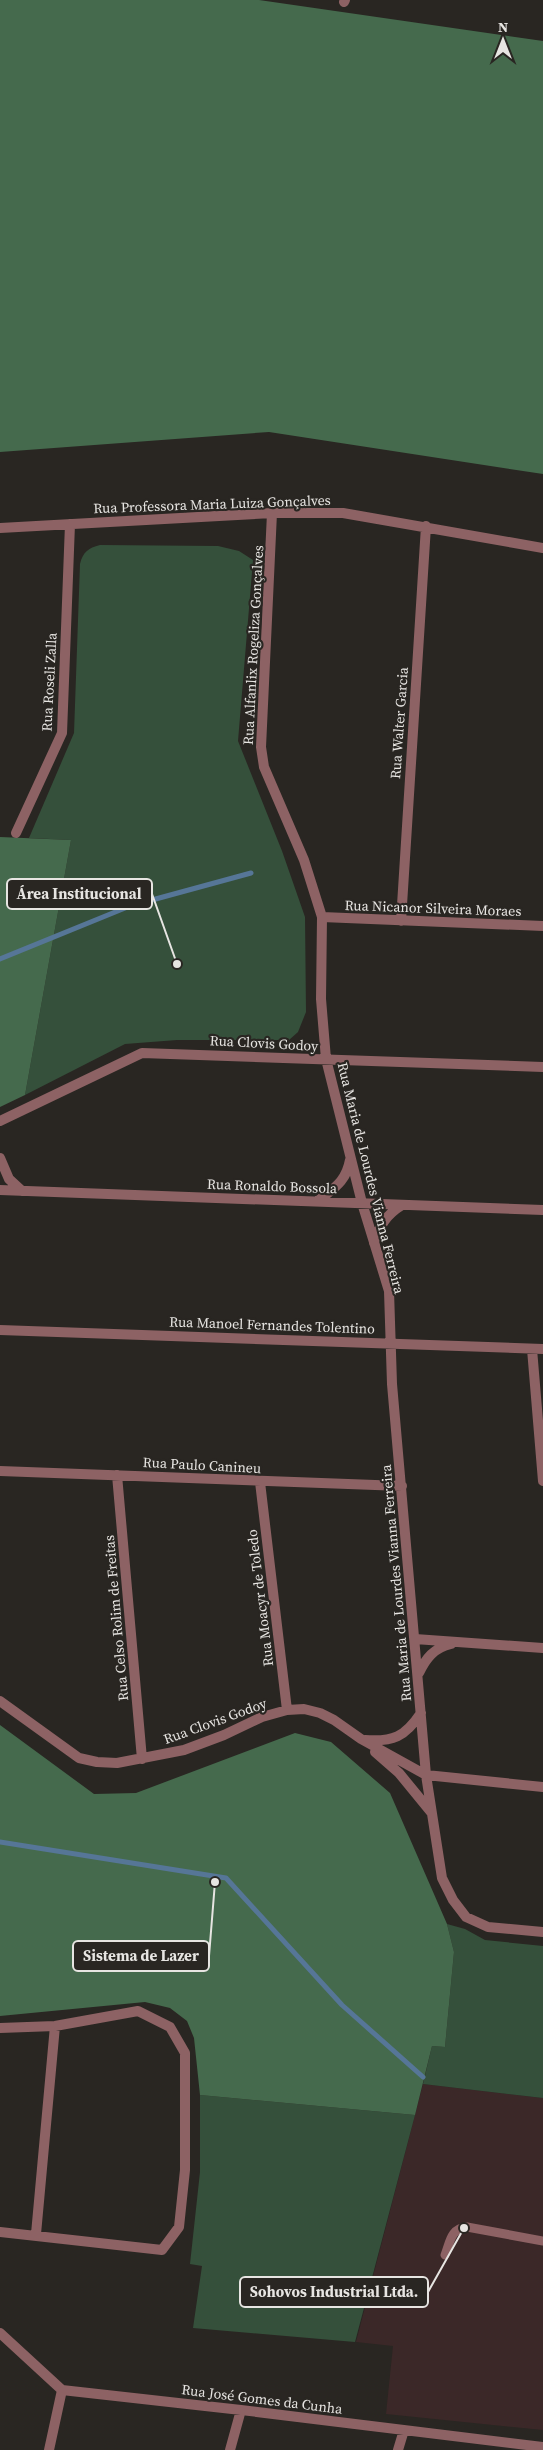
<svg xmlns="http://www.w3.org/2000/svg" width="543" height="2450" font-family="'Source Serif 4',serif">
  <rect width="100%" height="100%" fill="#292622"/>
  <path fill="#3b2828" d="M423,2084L543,2098V2430L386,2414L393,2346L356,2342Z"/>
  <path fill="#35503b" d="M100,545L218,546L239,551L253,560L238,741L282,851L305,917L306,1012L298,1032L289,1040H177L125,1044L25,1095L71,840L29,838L74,733L80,564C83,552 88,548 100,545Z
    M447,1924L465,1929L485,1940L543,1946V2098L423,2084L432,2046L445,2047L454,1952Z
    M200,2095L415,2115L355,2342L193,2328L202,2266L190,2264L200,2172Z"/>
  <path fill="#456a4d" d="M0,0H259L543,41V474L269,432L0,452Z
    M0,837L71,840L25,1095L0,1107Z
    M0,1725L94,1794L136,1793L295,1733L331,1742L390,1793L447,1924L454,1952L445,2047L432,2046L415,2115L200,2095L194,2038L187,2021L170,2008L145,2002L0,2016Z"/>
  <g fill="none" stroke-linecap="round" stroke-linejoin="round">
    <path stroke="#567697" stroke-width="5" d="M0,959L130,906L251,873
      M0,1842L226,1878L342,2005L423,2077"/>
    <path stroke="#8d6264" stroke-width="9" d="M445,2255C450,2242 451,2228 467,2227L543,2241"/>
    <path stroke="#8d6264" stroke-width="10" d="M344,2L345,0
      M272,513L261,747L264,767L304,860L322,917L321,999L326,1059L362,1203L389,1291L392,1384L426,1775L442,1878L453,1900L466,1917L488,1927L543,1932
      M0,528L272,513H343L543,548
      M16,833L62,733L70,524
      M322,917L543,926
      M401,921L426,526
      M0,1121L142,1053L543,1067
      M0,1158L9,1179L22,1191
      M0,1190L543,1210
      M318,1201C334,1188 346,1182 350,1160
      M374,1243C380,1225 386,1215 402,1205
      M0,1330L543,1349
      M532,1349L543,1481
      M0,1471L402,1486
      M117,1475L142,1759
      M260,1482L287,1710
      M415,1639L543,1648
      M419,1673C426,1658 434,1648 451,1644
      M0,1701L79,1758L97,1762L117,1763L184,1750L224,1735L262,1717L287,1710L304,1709L320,1713L334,1720L361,1739L426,1775L543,1787
      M365,1740C393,1742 405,1737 421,1713
      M375,1752L399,1773L431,1812
      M0,2028L55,2026L138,2011L170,2027L185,2053V2170L179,2227L162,2250L0,2232
      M36,2234L55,2026
      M0,2333L62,2390L241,2410L543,2447
      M49,2450L62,2390
      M230,2450L241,2410
      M398,2450L404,2430"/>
  </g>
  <g text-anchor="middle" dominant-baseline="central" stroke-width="4.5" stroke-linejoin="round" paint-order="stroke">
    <g font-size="14" fill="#e7e5e2" stroke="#292622">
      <text transform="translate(212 504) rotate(-2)">Rua Professora Maria Luiza Gonçalves</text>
      <text transform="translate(253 645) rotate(-87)">Rua Alfanlix Rogeliza Gonçalves</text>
      <text transform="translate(49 682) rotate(-87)">Rua Roseli Zalla</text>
      <text transform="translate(399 723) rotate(-86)">Rua Walter Garcia</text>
      <text transform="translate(433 908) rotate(2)">Rua Nicanor Silveira Moraes</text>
      <text transform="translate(264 1043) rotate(3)">Rua Clovis Godoy</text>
      <text transform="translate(371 1178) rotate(76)">Rua Maria de Lourdes Vianna Ferreira</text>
      <text transform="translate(272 1186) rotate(2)">Rua Ronaldo Bossola</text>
      <text transform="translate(272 1325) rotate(2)">Rua Manoel Fernandes Tolentino</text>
      <text transform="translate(202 1465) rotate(3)">Rua Paulo Canineu</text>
      <text transform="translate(396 1583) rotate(-95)">Rua Maria de Lourdes Vianna Ferreira</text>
      <text transform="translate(260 1598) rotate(-97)">Rua Moacyr de Toledo</text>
      <text transform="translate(116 1618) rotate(-95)">Rua Celso Rolim de Freitas</text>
      <text transform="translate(215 1721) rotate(-20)">Rua Clovis Godoy</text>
      <text transform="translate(262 2399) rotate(7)">Rua José Gomes da Cunha</text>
    </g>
  </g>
  <path fill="none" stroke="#e7e5e2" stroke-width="2" d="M177 964L152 894M215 1882L209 1956M464 2228L428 2292"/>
  <g fill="#e7e5e2" stroke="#292622" stroke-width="2">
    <circle cx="177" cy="964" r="5"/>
    <circle cx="215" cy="1882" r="5"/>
    <circle cx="464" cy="2228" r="5"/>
  </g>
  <g fill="#292622" stroke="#e7e5e2" stroke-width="2">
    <rect x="7" y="879" width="145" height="30" rx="5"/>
    <rect x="73" y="1941" width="136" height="30" rx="5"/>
    <rect x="240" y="2277" width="188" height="30" rx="5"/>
  </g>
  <g font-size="15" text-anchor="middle" font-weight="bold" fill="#e7e5e2">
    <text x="79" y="899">Área Institucional</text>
    <text x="141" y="1961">Sistema de Lazer</text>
    <text x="334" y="2297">Sohovos Industrial Ltda.</text>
  </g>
  <g transform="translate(503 40)" stroke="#292622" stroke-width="4" paint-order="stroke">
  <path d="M0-4L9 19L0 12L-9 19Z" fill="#e7e5e2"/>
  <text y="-8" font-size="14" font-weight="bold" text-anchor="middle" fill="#e7e5e2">N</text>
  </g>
</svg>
